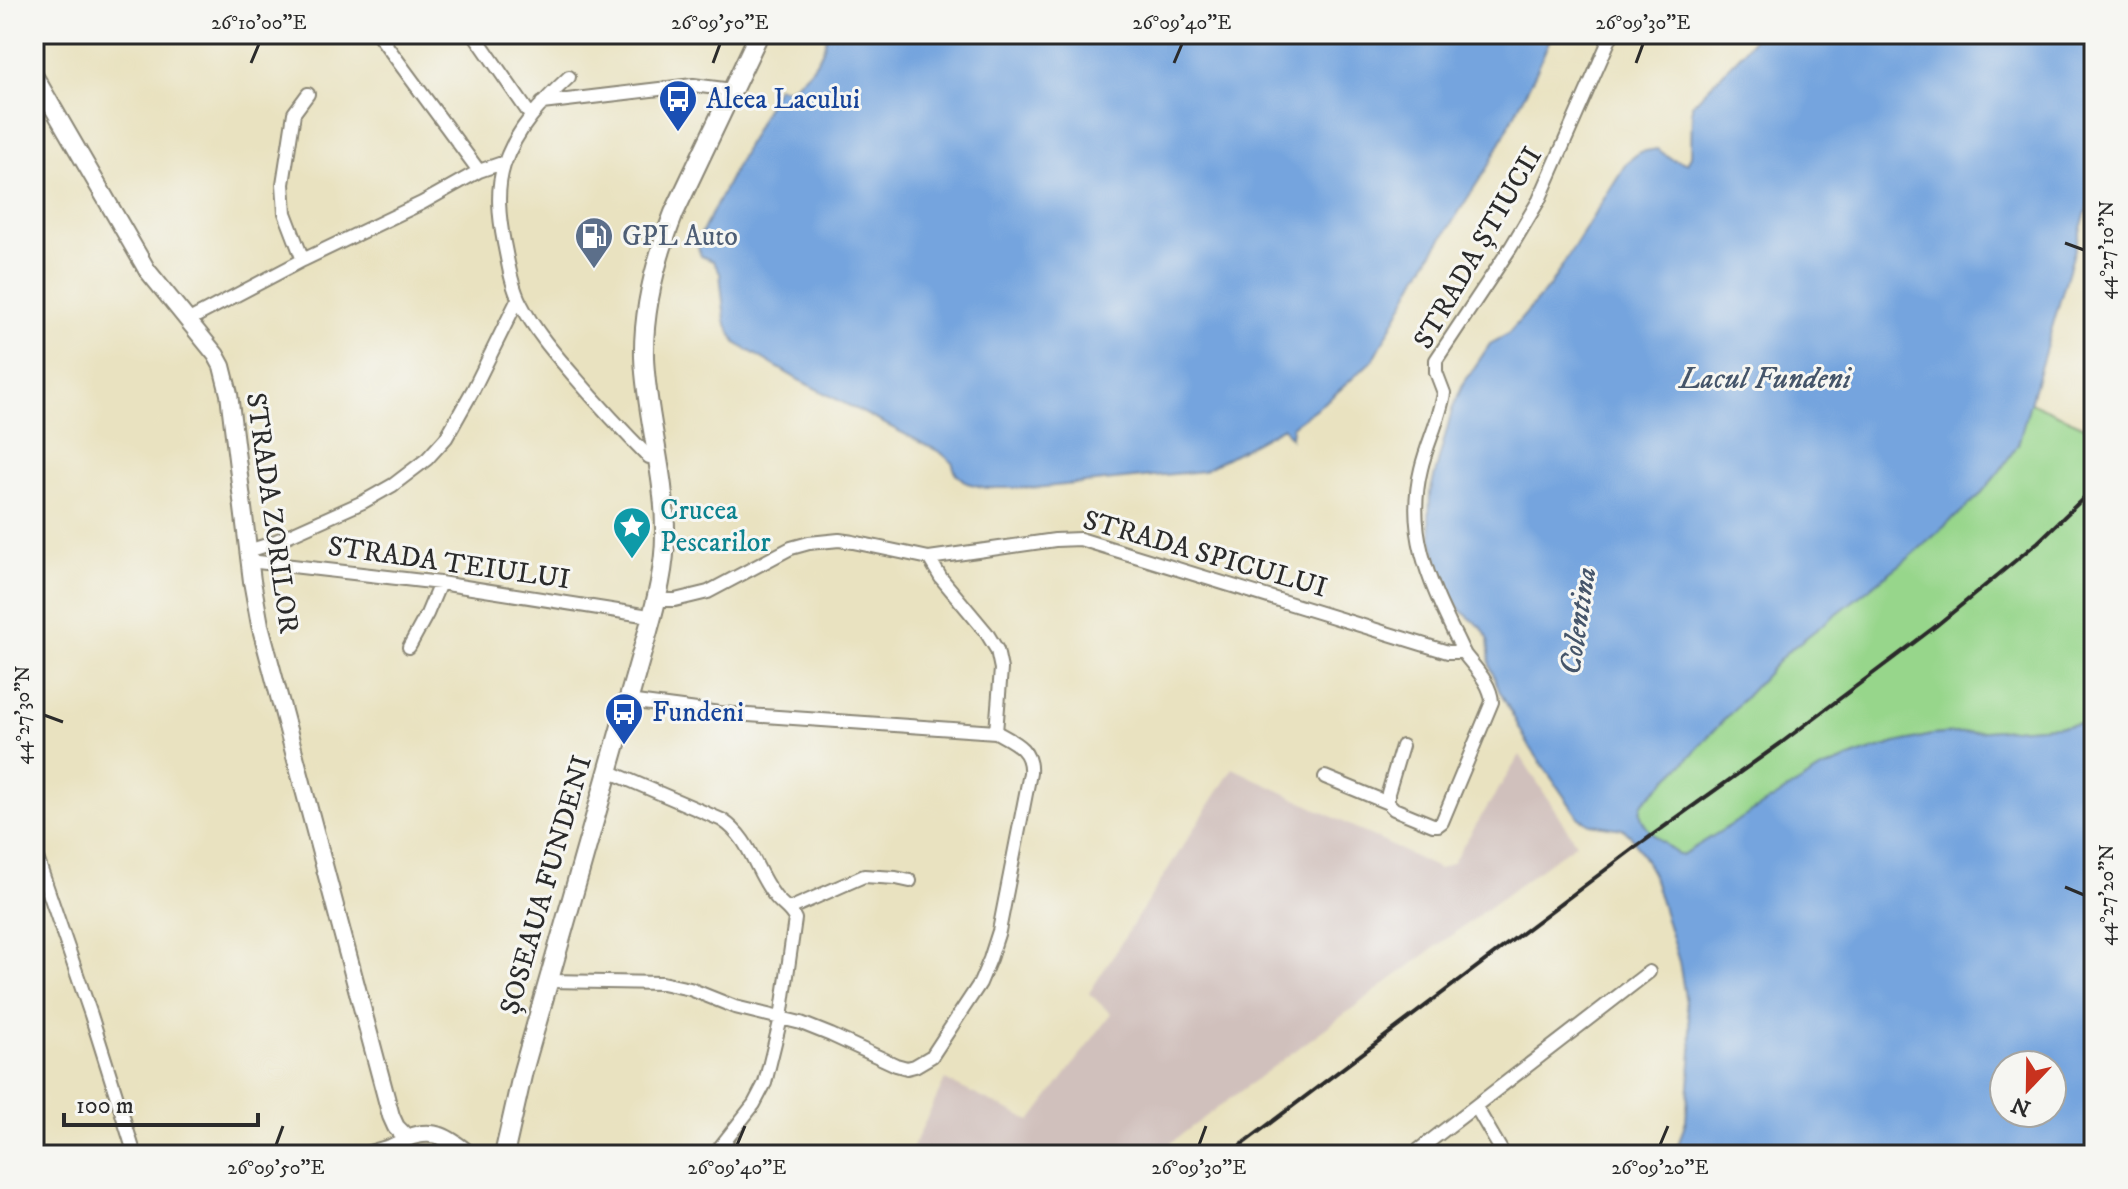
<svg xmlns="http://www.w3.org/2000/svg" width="2128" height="1189" font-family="'IM FELL DW Pica',serif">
  <rect width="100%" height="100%" fill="#f6f6f2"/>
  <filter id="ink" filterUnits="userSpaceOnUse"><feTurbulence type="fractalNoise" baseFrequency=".0125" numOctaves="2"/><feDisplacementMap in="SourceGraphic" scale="16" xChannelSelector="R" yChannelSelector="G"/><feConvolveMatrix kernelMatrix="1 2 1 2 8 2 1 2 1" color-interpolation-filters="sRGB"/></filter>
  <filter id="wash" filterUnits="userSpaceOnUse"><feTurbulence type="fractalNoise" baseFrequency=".006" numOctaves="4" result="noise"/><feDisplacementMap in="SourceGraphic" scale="32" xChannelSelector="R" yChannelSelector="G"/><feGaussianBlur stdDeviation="1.8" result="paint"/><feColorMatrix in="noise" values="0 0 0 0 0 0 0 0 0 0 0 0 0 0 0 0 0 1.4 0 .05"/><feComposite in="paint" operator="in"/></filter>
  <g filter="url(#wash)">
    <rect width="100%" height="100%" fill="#e9e2c0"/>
    <path fill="#d0c0bc" d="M1520,755L1576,843L1154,1155H909L945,1080L1031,1121L1111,1014L1089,993L1233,768L1439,869L1452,863Z"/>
    <path fill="#97d68b" stroke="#61805b" stroke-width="2" d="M2030,402L2094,430V723L1932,735L1896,743L1863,753L1820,770L1682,856L1678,855C1664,842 1631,824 1643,802L1683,764L1786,653L1978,497L1999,472L2018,444Z"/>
    <path fill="#74a4de" stroke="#506884" stroke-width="2" fill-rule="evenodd" d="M827,34H1552L1536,72L1490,163L1418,276L1374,359L1333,396L1292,426L1291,438L1283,427L1203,471L1035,488H986L967,483L956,474L952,462L940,452L799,380L736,343L725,321L720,273L713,261L701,256L698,247L699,238L777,87L788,89C809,75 823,59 827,34Z
      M1757,34H2094V184L2018,444L1999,472L1978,497L1910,557L1786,653L1683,764L1643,802C1631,824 1664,842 1678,855H1682L1820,770L1863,753L1896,743L1932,735L2094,723V1155H1675L1686,1120L1692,1051L1689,1020L1679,962L1652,873L1632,837L1623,829L1590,824L1579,818L1528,744L1499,690L1490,666L1488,638L1481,627L1460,610L1444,583L1432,541L1429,519L1430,493L1452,410L1462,386L1490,344L1508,334L1549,287L1627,162L1640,152L1657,149L1672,159L1687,163L1691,156L1692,105L1742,53ZM2004,1065H2052V1113H2004Z"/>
  </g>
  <g filter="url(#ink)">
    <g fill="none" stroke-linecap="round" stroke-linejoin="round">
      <g stroke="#8a8676" stroke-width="16">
        <path id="minor" d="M378,34L479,171
          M474,34L531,116
          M569,77C542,102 516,129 504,165C496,190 499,217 504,243C508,262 511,285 520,302C534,330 554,353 574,376C598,404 623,431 649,457
          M542,103L693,85L732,90
          M303,260L285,213L283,184L294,113L308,94
          M187,321L303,260L422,203L479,171L505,162
          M248,551L267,545L363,502L393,485L427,459L446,438L473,390L518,299
          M929,558L941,578L986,632L997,650L1001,669L996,732
          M249,561L440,583L643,615
          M656,600H675L708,592L791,548L809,543L839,540L853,542L929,558L1055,540L1080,539L1438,649L1448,652H1463
          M409,647L427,614L440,583
          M1402,746L1388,793V803L1394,809L1433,825H1438L1442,822L1492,702C1491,684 1476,669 1465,655C1461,648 1458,640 1454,633C1428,579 1406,530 1421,469C1427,443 1440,419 1444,393L1436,372V360L1511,247L1539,200L1612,34
          M608,771L722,820C751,839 754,869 774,895C781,905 790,908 795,919L781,1018L765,1083L754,1104L714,1155
          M1325,777L1388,803
          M34,849L91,1015L135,1155
          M789,909L864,876L896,878L910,881
          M549,981L662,983L690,989L735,1007L801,1023L831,1035L896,1065L907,1068L915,1066L932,1056L980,983L990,959L999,931L1030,773C1032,749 1014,742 996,732L720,713L628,701
          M1476,1107L1504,1155
          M359,1155L390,1146L407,1138
          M1412,1155L1649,972"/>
      </g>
      <g stroke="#8a8676" stroke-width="20">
        <path id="tertiary" d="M34,75L147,270L216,355L222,366L229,394L252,581L260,625L391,1116L396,1127L407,1138C434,1127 449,1138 470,1155"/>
      </g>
      <g stroke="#8a8676" stroke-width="22">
        <path id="secondary" d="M504,1155L523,1071L648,631C657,599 665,567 665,534C666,475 646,416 644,357C643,307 656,259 674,213L759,34"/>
      </g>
      <use href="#minor" stroke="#fff" stroke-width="12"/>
      <use href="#tertiary" stroke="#fff" stroke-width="16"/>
      <use href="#secondary" stroke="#fff" stroke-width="18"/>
      <path stroke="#2b2b2b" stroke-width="4" d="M1228,1155L1633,849L1781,743L1936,626L2038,542L2094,488"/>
    </g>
  </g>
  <path fill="none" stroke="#2b2b2b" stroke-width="3" d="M251,63L259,44M713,63L720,44M1174,63L1182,44M1636,63L1643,44M2065,243L2084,250M44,715L63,722M2065,887L2084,895M276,1145L283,1126M737,1145L745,1126M1199,1145L1206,1126M1660,1145L1668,1126"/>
  <defs>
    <g id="bus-pin" transform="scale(2)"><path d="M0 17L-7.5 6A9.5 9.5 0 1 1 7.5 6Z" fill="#1a4fb4" stroke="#f6f6f2"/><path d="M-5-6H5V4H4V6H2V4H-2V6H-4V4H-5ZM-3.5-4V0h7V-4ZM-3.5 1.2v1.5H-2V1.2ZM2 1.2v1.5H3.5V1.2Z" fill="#fff"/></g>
    <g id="fuel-pin" transform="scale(2)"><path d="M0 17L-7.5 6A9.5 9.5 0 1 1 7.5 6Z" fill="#5c6f8a" stroke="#f6f6f2"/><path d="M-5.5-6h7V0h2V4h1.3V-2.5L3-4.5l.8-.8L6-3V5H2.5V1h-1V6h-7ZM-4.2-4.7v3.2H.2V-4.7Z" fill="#fff"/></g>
    <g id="sight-pin" transform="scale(2)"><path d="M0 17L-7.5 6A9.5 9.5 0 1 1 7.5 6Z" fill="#0f9aa8" stroke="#f6f6f2"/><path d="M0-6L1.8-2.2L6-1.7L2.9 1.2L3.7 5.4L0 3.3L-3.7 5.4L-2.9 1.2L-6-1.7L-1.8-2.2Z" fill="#fff"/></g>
  </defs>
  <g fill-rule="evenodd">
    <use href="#bus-pin" x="678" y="99"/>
    <use href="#fuel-pin" x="594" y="236"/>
    <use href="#sight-pin" x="632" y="526"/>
    <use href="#bus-pin" x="624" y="712"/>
  </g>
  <g text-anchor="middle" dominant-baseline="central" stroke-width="6" stroke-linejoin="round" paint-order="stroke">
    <g font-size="28" fill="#164399" stroke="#f6f6f2" text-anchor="start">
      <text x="706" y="99">Aleea Lacului</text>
      <text x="652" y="712">Fundeni</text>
    </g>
    <g font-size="28" fill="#4e5e75" stroke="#f6f6f2" text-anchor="start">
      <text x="622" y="236">GPL Auto</text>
    </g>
    <g font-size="28" fill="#2b2b2b" stroke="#f6f6f2">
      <text transform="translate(1478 248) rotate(-60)">STRADA ȘTIUCII</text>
      <text transform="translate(272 513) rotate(82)">STRADA ZORILOR</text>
      <text transform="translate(1205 554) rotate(16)">STRADA SPICULUI</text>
      <text transform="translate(449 563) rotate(8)">STRADA TEIULUI</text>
      <text transform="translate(546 885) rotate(-74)">ȘOSEAUA FUNDENI</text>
    </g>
    <g font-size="28" fill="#0d838f" stroke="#f6f6f2" text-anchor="start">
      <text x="660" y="510">Crucea<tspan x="660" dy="32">Pescarilor</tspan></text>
    </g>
    <g font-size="30" font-style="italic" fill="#45556a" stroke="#f6f6f2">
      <text x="1765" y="379">Lacul Fundeni</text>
      <text transform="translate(1579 621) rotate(-81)">Colentina</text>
    </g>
  </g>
  <rect width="2128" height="1189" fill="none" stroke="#f6f6f2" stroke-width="88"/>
  <g transform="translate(2028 1089) rotate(202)"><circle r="38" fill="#f6f6f2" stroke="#a5a5a2" stroke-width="2"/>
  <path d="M0-6L14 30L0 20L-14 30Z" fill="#c8321e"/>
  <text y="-12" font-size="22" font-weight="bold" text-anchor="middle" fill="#2b2b2b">N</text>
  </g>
  <path d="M64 1113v12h194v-12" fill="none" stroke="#2b2b2b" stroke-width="4"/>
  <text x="76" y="1113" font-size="24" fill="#2b2b2b" stroke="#f6f6f2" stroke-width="6" paint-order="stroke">100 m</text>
  <rect x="44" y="44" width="2040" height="1101" fill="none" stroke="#2b2b2b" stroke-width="3"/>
  <g font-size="20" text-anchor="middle" fill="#2b2b2b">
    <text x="259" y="29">26°10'00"E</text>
    <text x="720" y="29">26°09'50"E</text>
    <text x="1182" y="29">26°09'40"E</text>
    <text x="1643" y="29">26°09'30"E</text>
    <text transform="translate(2106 250) rotate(-90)" y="7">44°27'10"N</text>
    <text transform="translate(22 715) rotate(-90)" y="7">44°27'30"N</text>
    <text transform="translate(2106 895) rotate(-90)" y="7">44°27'20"N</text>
    <text x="276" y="1174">26°09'50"E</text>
    <text x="737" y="1174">26°09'40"E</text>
    <text x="1199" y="1174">26°09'30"E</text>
    <text x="1660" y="1174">26°09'20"E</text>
  </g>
</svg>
